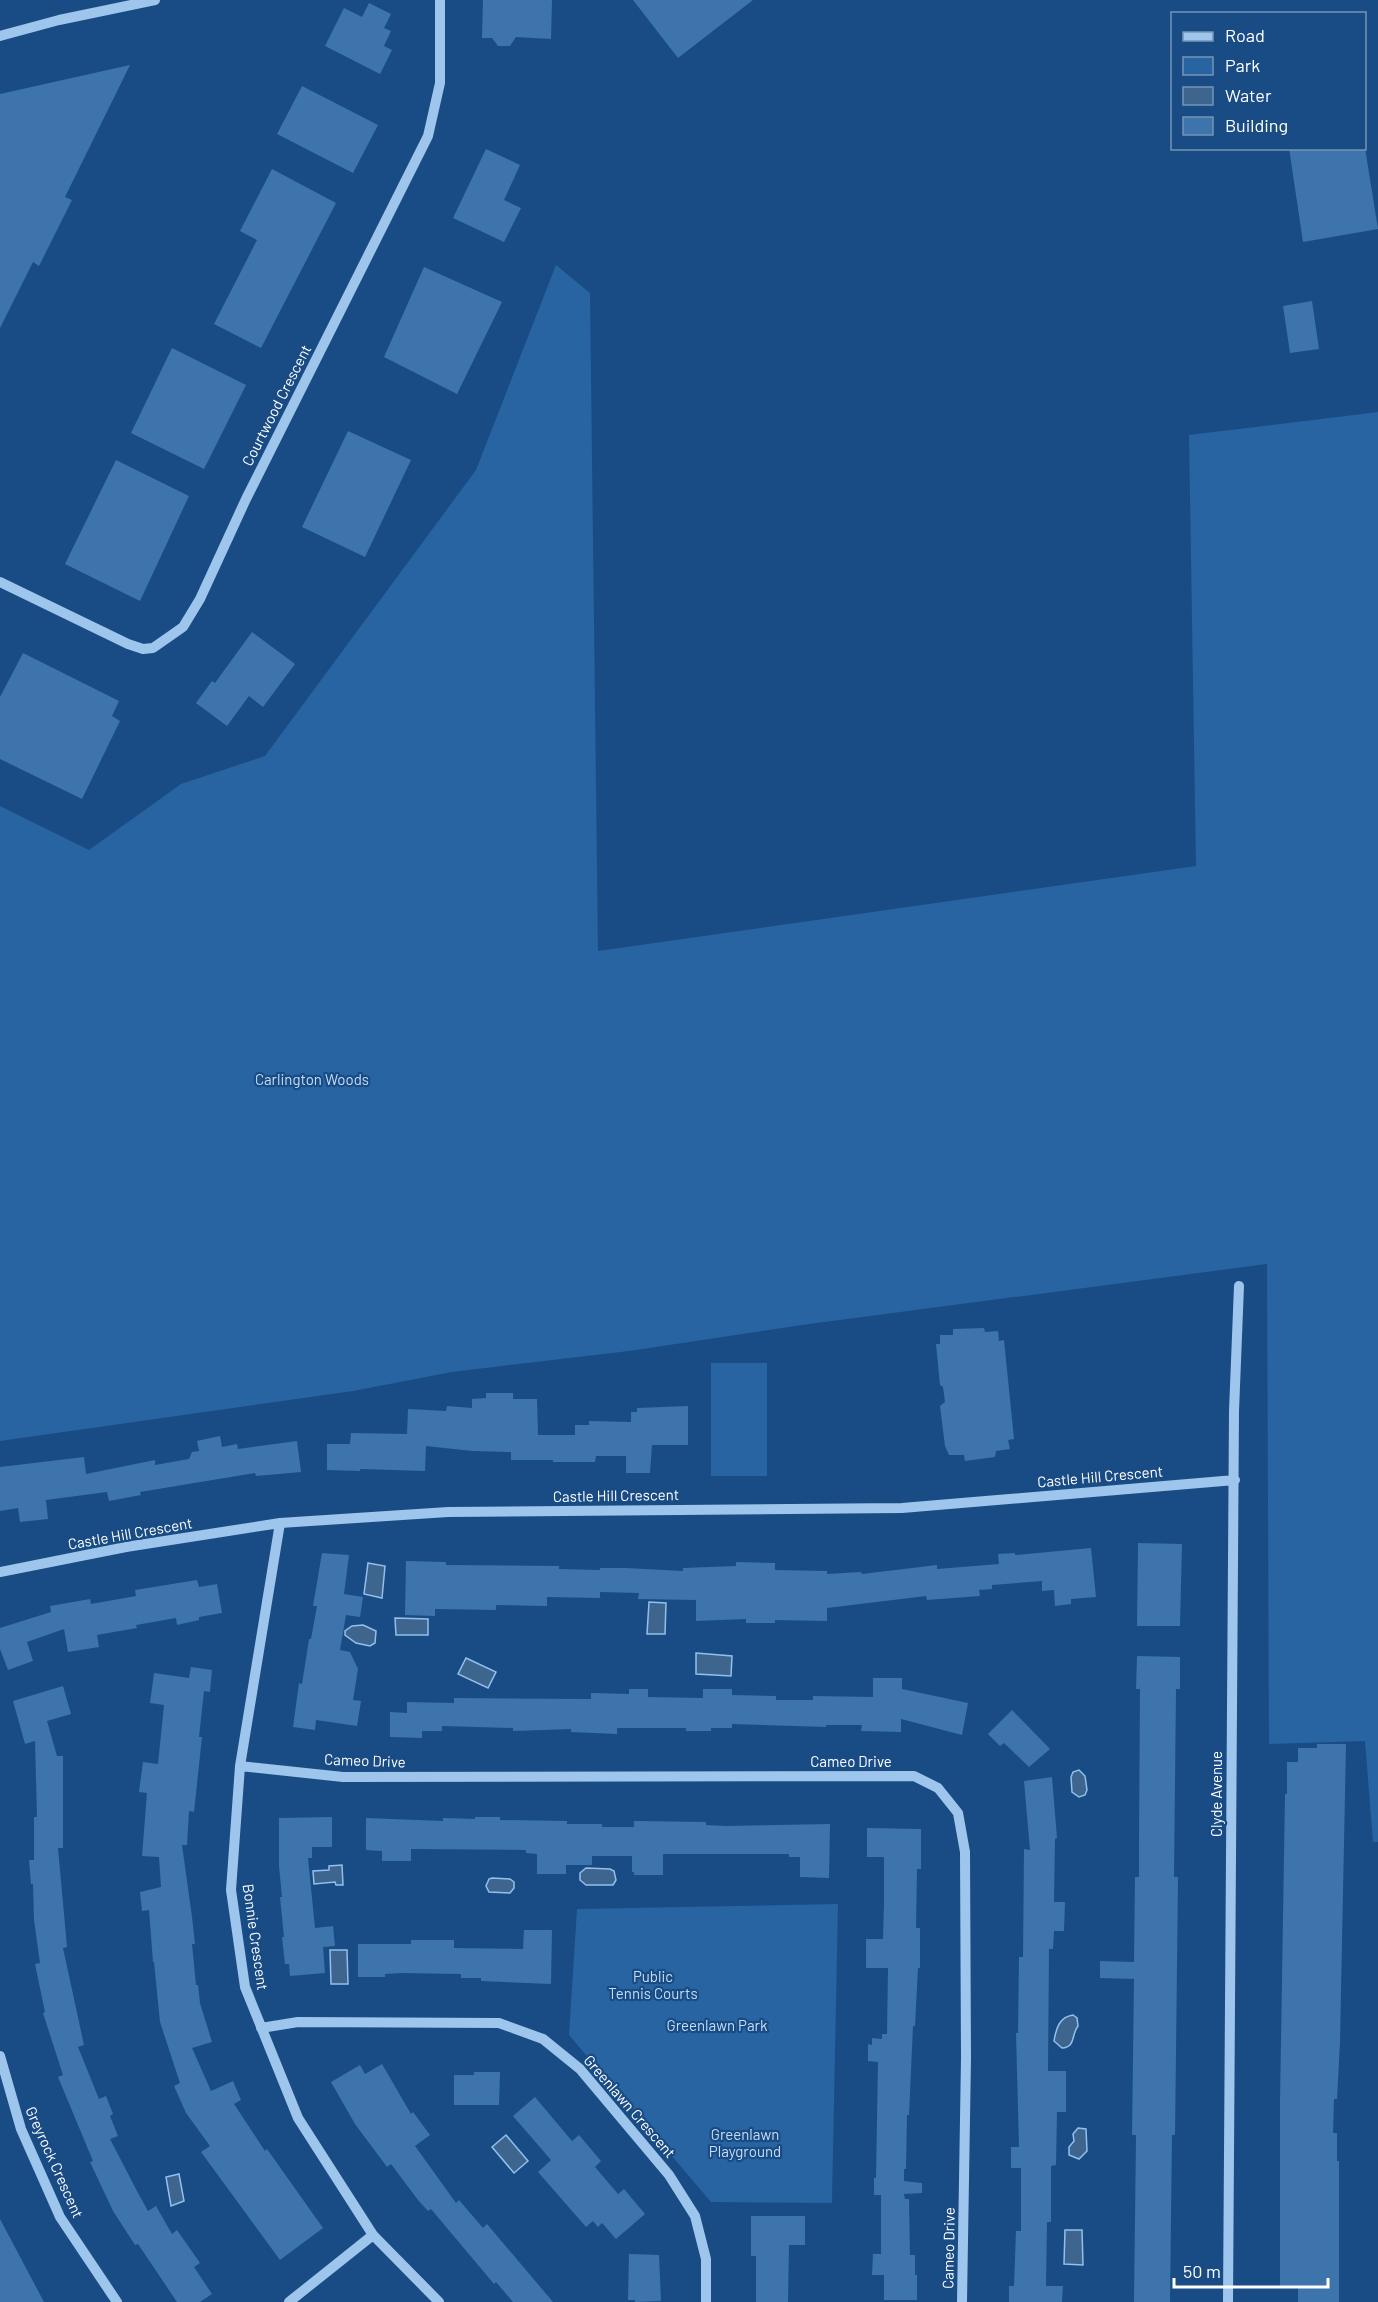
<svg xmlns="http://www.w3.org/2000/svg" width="1378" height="2302" font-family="Barlow,sans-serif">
  <rect width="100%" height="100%" fill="#194c84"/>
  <path fill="#2864a1" d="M556,265L590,293L598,951L1196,866L1189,435L1378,412V1842H1373L1365,1741L1269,1744L1267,1264L809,1324L629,1351L452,1372L353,1391L0,1441V806L89,850L181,784L265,756L476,470Z
    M711,1363H767V1476H711Z
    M838,1904L832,2203L711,2202L569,2035L577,1909Z"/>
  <path fill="#3e658e" stroke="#91c0ee" stroke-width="1.5" d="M368,1563L385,1566L382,1598L364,1594Z
    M649,1602L666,1603L665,1634H647Z
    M395,1618L428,1619V1635H396Z
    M363,1625L376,1631L375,1643L370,1646L356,1643L345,1635V1631L352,1626Z
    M696,1653L732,1656L731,1676L696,1674Z
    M466,1658L496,1672L488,1688L458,1674Z
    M1079,1770L1085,1776L1087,1790L1085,1795L1079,1797L1072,1792L1071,1777L1073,1772Z
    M342,1865L343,1885H336L335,1882L314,1884L313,1871L329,1870V1866Z
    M586,1868L610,1869L614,1871L616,1880L613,1885H586L580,1880V1873Z
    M492,1878L510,1879L514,1882V1888L510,1893L489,1892L486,1886L489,1879Z
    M330,1950H347L348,1984H331Z
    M1073,2015L1077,2018L1078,2026C1071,2035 1076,2047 1062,2048L1054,2041C1056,2029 1059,2017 1073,2015Z
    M1078,2128L1086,2129L1087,2151L1079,2159L1069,2155V2147L1074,2141L1073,2134Z
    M506,2135L528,2161L514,2173L492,2147Z
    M179,2174L184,2201L171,2206L166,2177Z
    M1065,2230H1082L1083,2265L1064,2264Z"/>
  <path fill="#3d74ab" d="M483,0H552L551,39L516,37L510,46H498L492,38H482Z
    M633,0H753L678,58Z
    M369,3L391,14L384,28L391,31L384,46L392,50L380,74L325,46L344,8L362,17Z
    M130,65L65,197L72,200L39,266L33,262L0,328V94Z
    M302,86L378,125L353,173L277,134Z
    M1289,148H1365L1378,229L1303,242Z
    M486,149L520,165L504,200L521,208L504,242L453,218Z
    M272,169L336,203L261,348L214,324L257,240L240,231Z
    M424,267L502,302L457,394L384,357Z
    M1312,301L1319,349L1290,353L1283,306Z
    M172,348L246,385L204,469L131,433Z
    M348,431L411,460L365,557L302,527Z
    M116,460L189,496L140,601L65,564Z
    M252,632L295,664L263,707L249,696L227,726L196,703L212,681L215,683Z
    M23,653L119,701L112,716L120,721L82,799L0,759V697Z
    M984,1328L985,1332L998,1331L999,1341L1004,1340L1014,1439L1008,1440L1010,1449L996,1451L995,1457L965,1461L964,1455H949L945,1446L940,1406L945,1402L943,1387L940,1385L936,1344H940V1335H953V1329Z
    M486,1393H513V1399H537L538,1435H575V1425H589V1421L631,1422V1412H637V1408L688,1406V1445H652L650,1473H626V1456H596L595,1462H553V1460H511V1452L472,1451L426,1446L425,1471L360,1469V1471L327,1470V1444H350L351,1433L407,1434L408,1409L446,1411L447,1406L472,1408V1399L486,1398Z
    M220,1436L222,1447L237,1444L238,1449L297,1441L301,1472L256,1476L255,1473L140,1492L141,1495L109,1501L107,1492L46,1500L48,1519L20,1522L18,1508L0,1511V1467L84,1457L86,1474L155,1460V1465L189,1459L192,1452L199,1451L197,1441Z
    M1138,1543L1182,1544L1180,1626H1137Z
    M1091,1548L1096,1597L1071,1599V1604L1055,1606L1054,1590L1042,1591V1581L992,1585V1589L979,1590L980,1596L927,1600L926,1596L827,1608V1621L775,1620V1623H746V1619L696,1621V1600L638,1599L639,1593L600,1592V1598L547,1597V1606L496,1605V1610L435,1609V1616L405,1615L406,1561L446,1562V1565L559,1566V1569L600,1570V1568H626L683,1571V1568L736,1566V1562L775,1563V1570L827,1571V1574L861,1572L862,1574L937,1565V1569L999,1564L998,1554L1015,1553V1555Z
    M322,1553L349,1555L344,1594L363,1597L360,1617L346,1615L340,1650L350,1652L358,1669L353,1700L361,1701L357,1726L316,1720L315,1730L293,1727L299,1683L302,1684L309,1639H311L317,1606H313Z
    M197,1580L199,1587L217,1584L222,1613L199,1617V1620L177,1625L176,1618L136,1625L137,1628L97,1635L99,1647L68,1652L64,1629L27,1642L33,1661L8,1670L0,1649V1628L51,1612L50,1606L90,1599L91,1604L136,1596L135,1590Z
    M1137,1656L1180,1657V1689H1176L1174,1877H1178L1177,1966L1175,2135H1172L1170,2302H1134L1136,2135H1132L1134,1979L1100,1978V1961L1134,1962L1135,1877H1139V1841L1140,1689H1136Z
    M191,1667L212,1670L210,1692L204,1691L199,1737H202L194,1812L189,1811L187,1845H182L192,1917L195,1944H192L196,1985H198L200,2003L212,2042L192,2048L211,2091L233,2081L241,2100L234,2104L265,2151L267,2149L323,2228L280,2260L201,2152L210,2146L186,2113L174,2086L180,2083L160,2022L154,1962H153L149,1910L142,1911L140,1892L161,1887L159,1857L142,1856L147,1793L139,1792L143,1762L158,1764L164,1705L150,1703L154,1673L189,1678Z
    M873,1678H902V1689L968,1703L962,1735L901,1719V1732L861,1731L862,1725H826V1727L732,1724V1728H711V1731H686V1728H617V1734L571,1732V1729L513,1731V1728L442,1726V1731H422V1738L390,1737V1712L407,1713V1702L454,1703V1698L591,1699V1693L629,1694V1689H648V1697L703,1698V1689H732V1695L776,1696V1700H813V1696L873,1697Z
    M63,1686L71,1714L47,1721L57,1756H63V1848H58L67,1947L63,1948L84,2045L78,2047L99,2099L106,2096L113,2114L110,2116L118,2136L110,2139L138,2193L148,2211L156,2206L172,2234L177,2230L200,2263L194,2267L212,2294L200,2302H177L138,2244L135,2245L113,2211L90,2162L93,2161L58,2077L63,2075L43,2013L45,2012L35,1964L40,1963L34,1920L33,1884H31L29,1860H34V1817H37L35,1741L25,1744L13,1701Z
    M1012,1710L1050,1749L1029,1767L1004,1743L1000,1746L988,1734Z
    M1317,1744H1346L1340,2042L1337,2099H1334L1333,2133H1337V2161H1339V2302H1298V2288H1280V2102L1285,1794H1287V1762H1298V1748H1317Z
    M1052,1777L1057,1838L1055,1839L1054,1902H1065L1064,1931H1054L1053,1949H1049L1048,2071H1066V2112H1057L1056,2165L1051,2166V2222H1047L1046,2286H1063L1062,2302H1009V2286H1014L1016,2231H1021V2168H1011V2147H1019L1016,2033H1018L1019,1957H1023L1024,1849L1030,1850L1024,1781Z
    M332,1817V1847H312V1858H308L315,1928L333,1926L335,1946L323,1947L325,1973L290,1976L289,1964H285L282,1937H284L280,1897H282L279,1866V1818Z
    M475,1817H500V1820L567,1821V1824H602V1827H634V1821L706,1822V1825L726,1826L830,1824L829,1878L800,1877V1857H789V1854H663V1875H634V1872H632V1856H592V1865H566V1874H537V1854L526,1853V1850L411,1849V1861H382V1851L366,1850V1818L443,1821V1818L475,1819Z
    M867,1828L921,1829V1869H917L916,1928H920V1968H918L915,2026H913L909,2115H907L906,2169H904V2181L922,2183V2193L904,2194L905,2199H909L910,2255H915V2275H917V2300H884V2275H872L873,2254H881V2195H874V2178H876L878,2062L868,2061V2044L872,2045V2038L882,2039V2034H887L888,1968H866V1939H883L884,1903V1857H867Z
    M524,1930H552L551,1984L481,1981V1978H461V1974L402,1973L385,1974V1977H358V1944H411V1940H454V1948L523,1949Z
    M382,2064L411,2114L413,2112L430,2135L415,2146L456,2203L459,2200L483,2228L487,2224L553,2302H513L496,2282L494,2284L431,2209L428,2211L418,2200L391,2164L387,2167L355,2124L331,2082L360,2065L365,2074Z
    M474,2072H500L499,2105H454V2075H474Z
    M535,2097L572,2141L579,2135L601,2161L595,2167L618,2194L624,2189L645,2214L616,2239L602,2223L598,2227L593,2221L586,2227L538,2172L551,2160L513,2116Z
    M751,2216H805V2245H789L788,2302H756V2256H751Z
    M0,2219L44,2302H0Z
    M629,2254L659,2255L661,2301L635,2302V2300H628Z"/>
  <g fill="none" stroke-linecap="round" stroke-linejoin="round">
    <path stroke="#9ec5ec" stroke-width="10" d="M0,36L59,20L155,0
      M0,582L128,644L143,649L153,648L183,627L200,599L246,499L428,136L440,83V0
      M280,1523L240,1766L231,1890L245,1987L298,2118L373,2235L439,2302
      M0,1572L126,1547L280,1523L448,1512L902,1508L1235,1480
      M240,1766L343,1777L914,1776L938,1788L958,1813L965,1852L966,2058L962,2302
      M261,2028L298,2022L499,2023L543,2039L580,2069L669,2175L695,2216L706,2259V2302
      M0,2056L21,2129L60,2217L117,2302
      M289,2302L373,2235
      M1228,2302L1234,1411L1239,1286"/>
  </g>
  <g text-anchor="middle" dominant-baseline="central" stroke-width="4.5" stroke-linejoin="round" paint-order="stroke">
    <g font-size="15" fill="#fff" stroke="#194c84">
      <text transform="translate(276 405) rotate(-63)">Courtwood Crescent</text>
      <text transform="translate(1100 1476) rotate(-5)">Castle Hill Crescent</text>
      <text transform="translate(616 1495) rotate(-1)">Castle Hill Crescent</text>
      <text transform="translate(130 1533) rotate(-10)">Castle Hill Crescent</text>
      <text transform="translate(365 1760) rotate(2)">Cameo Drive</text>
      <text x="851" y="1761">Cameo Drive</text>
      <text transform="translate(1216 1794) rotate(-90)">Clyde Avenue</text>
      <text transform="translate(256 1937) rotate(82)">Bonnie Crescent</text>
      <text transform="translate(630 2106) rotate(49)">Greenlawn Crescent</text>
      <text transform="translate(55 2162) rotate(66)">Greyrock Crescent</text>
      <text transform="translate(948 2248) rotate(-89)">Cameo Drive</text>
    </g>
    <g font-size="15" fill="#c3def9" stroke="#194c84">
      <text x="312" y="1079">Carlington Woods</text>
      <text x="653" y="1976">Public<tspan x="653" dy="17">Tennis Courts</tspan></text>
      <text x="717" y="2025">Greenlawn Park</text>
      <text x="745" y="2134">Greenlawn<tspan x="745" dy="17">Playground</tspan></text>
    </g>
  </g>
  <rect x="1171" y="12" width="195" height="138" fill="#194c84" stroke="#7594b5" stroke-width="1.5"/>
  <rect x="1183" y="32" width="30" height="9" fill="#9ec5ec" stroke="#7594b5" stroke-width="1.5"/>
  <text x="1225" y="42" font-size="18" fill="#ffffff">Road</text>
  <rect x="1183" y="57" width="30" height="18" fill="#2864a1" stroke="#7594b5" stroke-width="1.5"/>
  <text x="1225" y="72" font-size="18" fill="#ffffff">Park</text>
  <rect x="1183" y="87" width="30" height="18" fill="#3e658e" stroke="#7594b5" stroke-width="1.5"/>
  <text x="1225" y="102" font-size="18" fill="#ffffff">Water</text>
  <rect x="1183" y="117" width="30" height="18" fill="#3d74ab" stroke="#7594b5" stroke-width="1.5"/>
  <text x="1225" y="132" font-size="18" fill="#ffffff">Building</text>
  <path d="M1174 2278v9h154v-9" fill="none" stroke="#ffffff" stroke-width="3"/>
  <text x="1183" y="2278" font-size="18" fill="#ffffff" stroke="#194c84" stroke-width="4.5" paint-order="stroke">50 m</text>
</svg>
